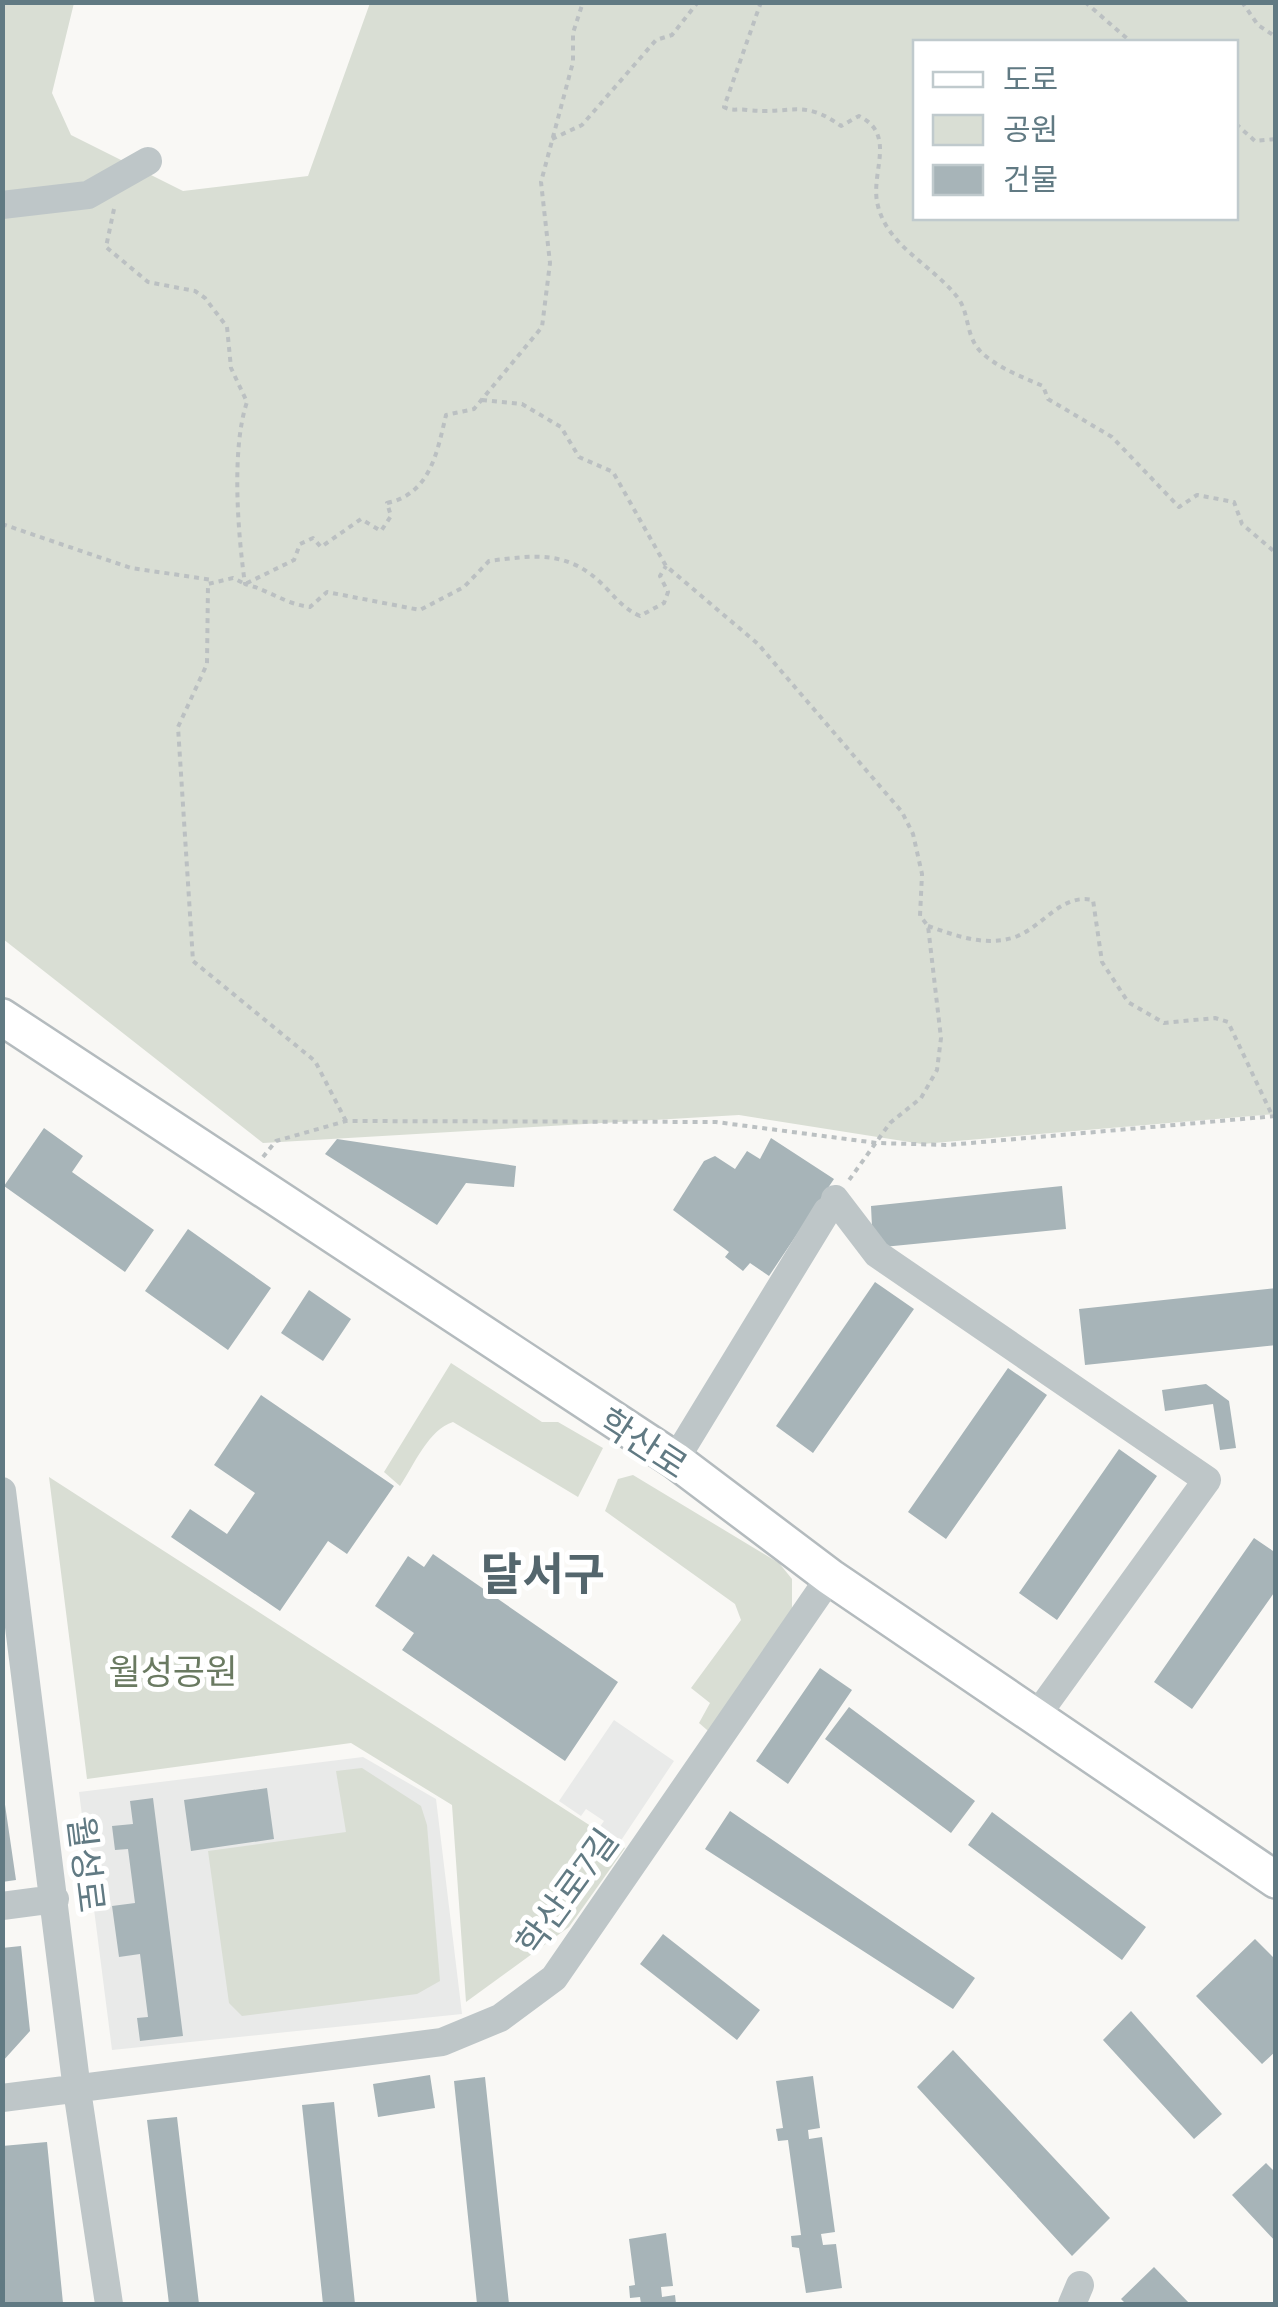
<svg xmlns="http://www.w3.org/2000/svg" width="1278" height="2307" font-family="Barlow,'Noto Sans KR',sans-serif">
  <rect width="100%" height="100%" fill="#f9f8f5"/>
  <path fill="#e9eae9" d="M614,1720L674,1761L620,1842L599,1828L604,1821L586,1809L581,1816L559,1801Z
    M363,1757L436,1799L462,2014L112,2050L79,1792Z"/>
  <path fill="#d9ded4" fill-rule="evenodd" d="M2,3H74L52,93L71,135L183,191L308,176L370,3H1275V1114L922,1144L739,1115L263,1143L3,939ZM916,42H1236V218H916Z
    M451,1363L542,1422H558L603,1448L578,1497L453,1422C429,1429 414,1465 400,1486L384,1472Z
    M633,1475L779,1563L792,1579V1614L714,1736L699,1723L710,1703L691,1688L741,1620L735,1604L605,1511L618,1479Z
    M49,1477L625,1848L569,1927L466,2002L452,1805L351,1743L87,1779Z
    M362,1768L421,1806L427,1825L440,1981L417,1994L242,2016L229,2003L208,1851L346,1832L336,1771Z"/>
  <path fill="#a7b4b8" d="M44,1128L83,1156L72,1172L154,1230L125,1272L4,1186Z
    M771,1138L834,1179L769,1276L750,1263L743,1271L725,1257L729,1252L673,1210L704,1161L715,1156L735,1169L747,1151L760,1159Z
    M337,1139L516,1166L514,1187L466,1183L437,1225L325,1154Z
    M1062,1186L1066,1229L873,1248L871,1206Z
    M188,1229L271,1288L228,1350L145,1291Z
    M875,1282L914,1309L813,1453L776,1426Z
    M1276,1288V1345L1085,1365L1079,1309Z
    M309,1290L351,1319L323,1361L281,1333Z
    M1008,1368L1047,1395L946,1539L908,1512Z
    M1206,1384L1229,1401L1236,1448L1220,1450L1213,1404L1165,1411L1162,1390Z
    M261,1395L394,1486L347,1554L328,1541L280,1611L171,1537L190,1509L227,1534L255,1493L214,1465Z
    M1119,1449L1157,1476L1057,1620L1019,1593Z
    M1254,1538L1276,1553V1590L1192,1709L1154,1682Z
    M433,1554L618,1682L565,1761L402,1650L414,1633L375,1606L408,1556L424,1567Z
    M820,1668L852,1690L788,1784L756,1761Z
    M849,1707L975,1801L951,1833L825,1739Z
    M2,1784L16,1880L2,1882Z
    M267,1788L274,1839L191,1851L184,1800Z
    M153,1798L183,2036L140,2041L137,2018L148,2017L140,1954L119,1957L112,1906L135,1903L128,1849L115,1850L112,1826L133,1824L130,1801Z
    M730,1811L975,1978L953,2009L705,1849Z
    M992,1812L1146,1927L1122,1960L968,1845Z
    M663,1934L760,2010L737,2040L640,1964Z
    M1255,1939L1276,1960V2051L1262,2064L1196,1996Z
    M21,1946L30,2031L2,2062V1948Z
    M1131,2011L1222,2114L1194,2139L1103,2040Z
    M953,2050L1110,2218L1072,2256L917,2087Z
    M430,2075L435,2108L378,2117L373,2084Z
    M813,2076L820,2128L808,2130L809,2139L822,2137L835,2232L821,2234L823,2245L836,2244L842,2288L806,2293L799,2248L792,2247L791,2236L801,2235L788,2140L778,2141L776,2129L783,2128L776,2081Z
    M485,2077L509,2304H477L454,2081Z
    M334,2102L355,2304H323L302,2105Z
    M177,2117L199,2304H169L147,2120Z
    M47,2142L63,2303L2,2304V2146Z
    M1266,2163L1276,2173V2242L1232,2195Z
    M666,2233L673,2286L661,2287L662,2297L675,2295L676,2304H641L640,2297L630,2298L629,2286L635,2285L629,2239Z
    M1154,2267L1190,2304H1126L1121,2299Z"/>
  <g fill="none" stroke-linecap="round" stroke-linejoin="round">
    <g stroke="#b4bbbe" stroke-width="40">
      <path id="major" d="M2,1017L675,1460L830,1577L1276,1880"/>
    </g>
    <path stroke="#bbc0c2" stroke-width="4" stroke-dasharray="5 5" stroke-linecap="butt" d="M761,2L724,107C733,112 738,108 747,110C791,115 802,98 841,126L859,116C898,135 869,174 878,206C888,247 934,266 958,298C970,314 965,337 982,353C1000,369 1022,377 1043,386L1048,399L1112,437L1179,507L1197,495L1234,502L1242,524L1276,553
      M1085,2L1131,42
      M1242,2L1258,25L1276,37
      M1236,124L1255,141L1276,139
      M552,139L582,125L656,40L672,35L698,2
      M114,209L106,247L148,282L195,291L205,298L227,327L231,368L247,402C231,449 238,535 245,584C269,590 285,604 310,607L327,592L420,610L464,587L489,561C535,555 569,550 604,586C616,598 624,609 640,616L664,603L668,592L660,576L666,566
      M482,400L522,404L561,427L579,457L613,472L666,566L758,644L902,812L913,834L922,874L920,916L928,926L941,1038L937,1070L921,1098L890,1123L847,1183
      M2,524L131,568L213,580
      M928,926C957,936 985,947 1015,937C1043,927 1061,893 1093,900L1102,962L1128,1002L1164,1023L1215,1018L1228,1022L1272,1115
      M346,1121L315,1061L193,961L178,727L207,664L208,584L233,578L245,584L294,560L300,544L313,538L321,547L361,519L381,531L391,516L387,503C430,494 437,453 446,415L474,409L542,327L550,263L541,182L573,62V33L583,2
      M263,1157L276,1141L346,1121L716,1122L877,1143L948,1145L1276,1116"/>
    <path stroke="#bec6c8" stroke-width="28" d="M2,205L88,195L148,161
      M835,1199L877,1254L1207,1480L1037,1715
      M675,1460L827,1211
      M2,1491L77,2090L109,2304
      M2,1906L55,1899
      M2,2098L442,2042L500,2018L554,1978L830,1577
      M1072,2304L1080,2285"/>
    <use href="#major" stroke="#fff" stroke-width="35"/>
  </g>
  <g text-anchor="middle" dominant-baseline="central" stroke-width="10" stroke-linejoin="round" paint-order="stroke">
    <g font-size="35" fill="#617a83" stroke="#fff">
      <text transform="translate(644 1442) rotate(33)">학산로</text>
      <text transform="translate(88 1864) rotate(83)">월성로</text>
      <text transform="translate(566 1891) rotate(-54)">학산로7길</text>
    </g>
    <g font-size="35" fill="#6a7a61" stroke="#fff">
      <text x="173" y="1670">월성공원</text>
    </g>
    <g font-size="45" font-weight="bold" fill="#54666d" stroke="#fff">
      <text x="543" y="1572">달서구</text>
    </g>
  </g>
  <rect width="1278" height="2307" fill="none" stroke="#617a83" stroke-width="10"/>
  <rect x="913" y="40" width="325" height="180" fill="#ffffff" stroke="#c0cacd" stroke-width="2.5"/>
  <rect x="933" y="72" width="50" height="15" fill="#ffffff" stroke="#c0cacd" stroke-width="2.5"/>
  <text x="1003" y="90" font-size="30" fill="#617a83">도로</text>
  <rect x="933" y="115" width="50" height="30" fill="#d9ded4" stroke="#c0cacd" stroke-width="2.5"/>
  <text x="1003" y="140" font-size="30" fill="#617a83">공원</text>
  <rect x="933" y="165" width="50" height="30" fill="#a7b4b8" stroke="#c0cacd" stroke-width="2.5"/>
  <text x="1003" y="190" font-size="30" fill="#617a83">건물</text>
</svg>
